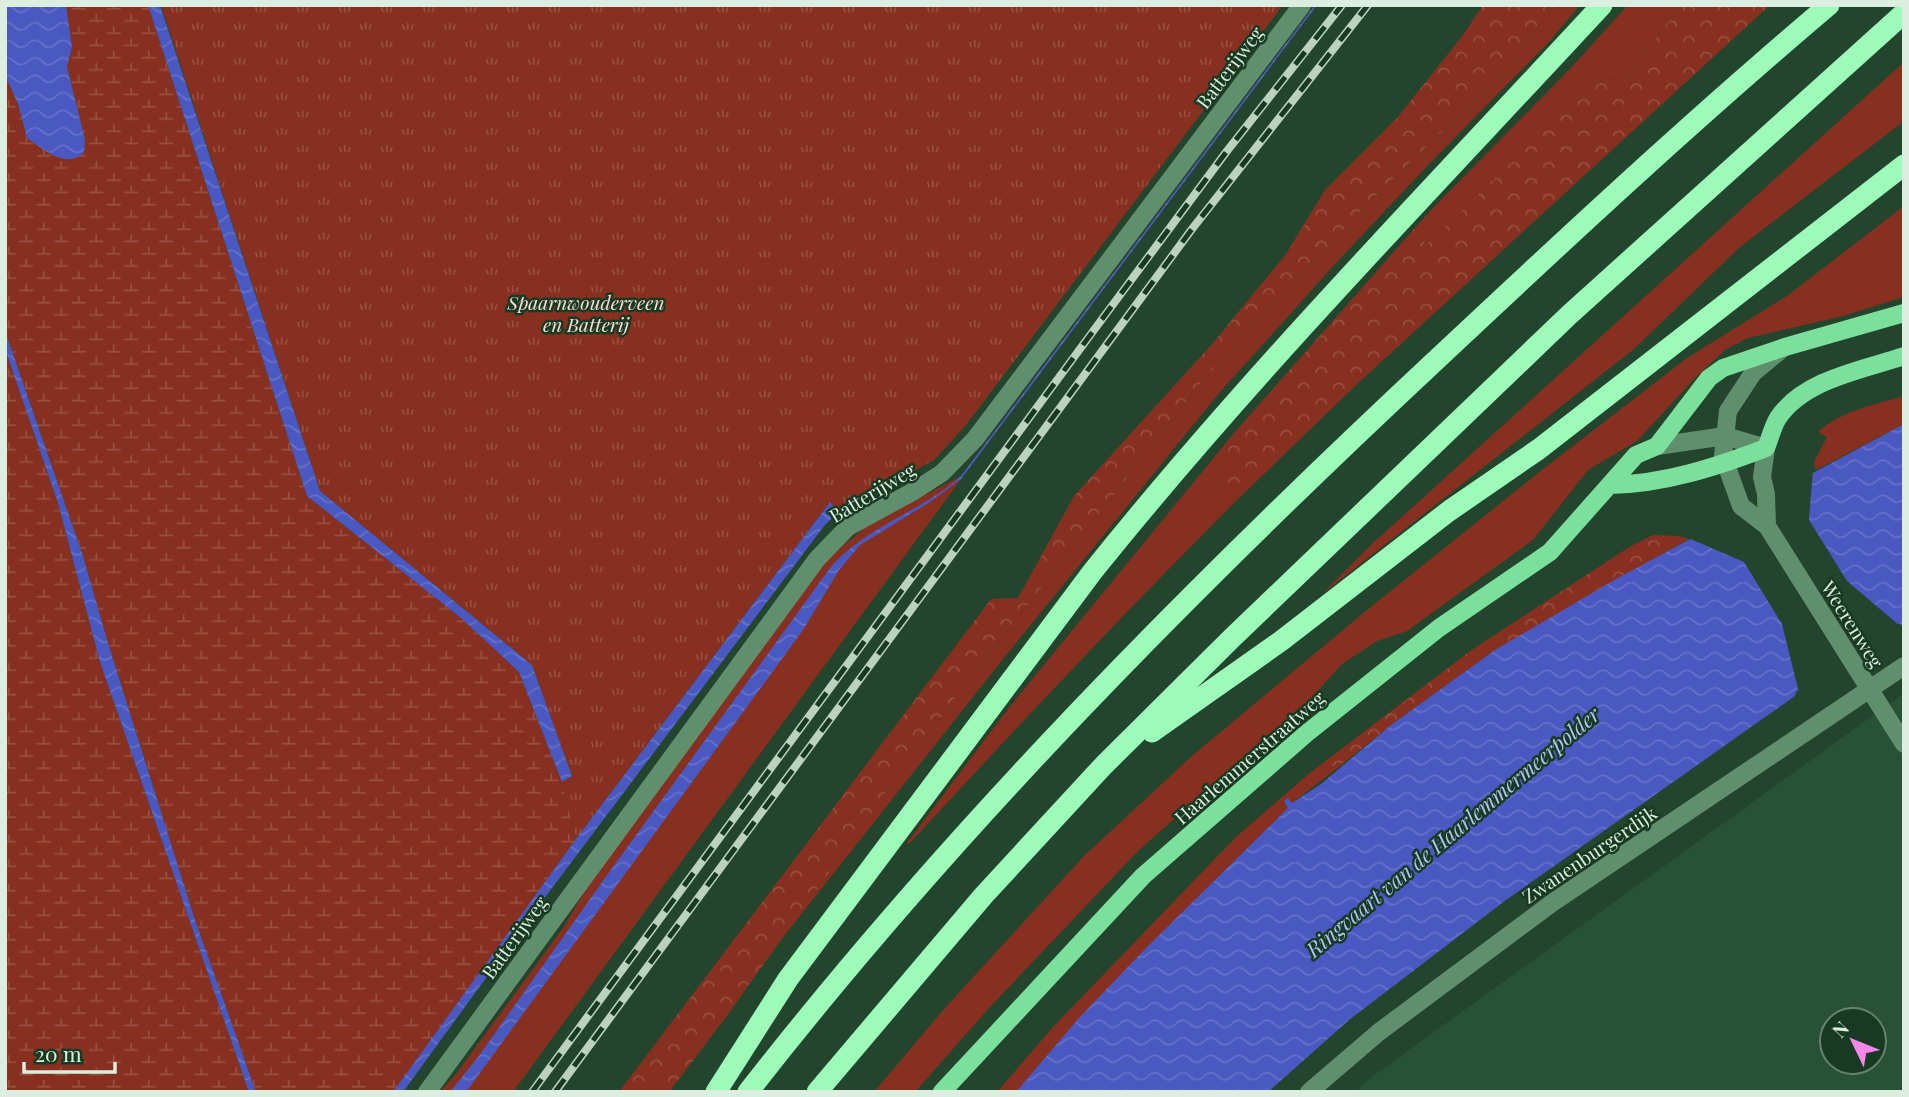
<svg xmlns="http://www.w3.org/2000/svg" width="1909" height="1097" font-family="'Playfair Display',serif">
  <defs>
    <pattern id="forest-crowns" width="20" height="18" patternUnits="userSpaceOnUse" patternTransform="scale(1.75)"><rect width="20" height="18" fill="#883020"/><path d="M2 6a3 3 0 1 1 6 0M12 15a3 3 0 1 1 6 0" fill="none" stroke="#984e40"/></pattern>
    <pattern id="wetland-marsh" width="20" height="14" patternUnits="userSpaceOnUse" patternTransform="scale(1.75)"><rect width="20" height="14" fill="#883020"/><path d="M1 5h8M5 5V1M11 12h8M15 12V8" fill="none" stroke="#984e40"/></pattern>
    <pattern id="park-tufts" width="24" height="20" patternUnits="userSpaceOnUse" patternTransform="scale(1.75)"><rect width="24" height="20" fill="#883020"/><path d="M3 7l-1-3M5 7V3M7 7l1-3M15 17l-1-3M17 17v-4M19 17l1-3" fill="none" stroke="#984e40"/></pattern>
    <pattern id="water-waves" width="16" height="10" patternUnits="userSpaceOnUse" patternTransform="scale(1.75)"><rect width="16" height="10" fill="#4959c1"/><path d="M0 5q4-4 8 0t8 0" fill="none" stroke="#6371c9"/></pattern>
  </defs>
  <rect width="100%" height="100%" fill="#23452d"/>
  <path fill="#285135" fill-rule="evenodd" d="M1904,693V1092H1356L1366,1081ZM1832,1020H1874V1062H1832Z"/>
  <path fill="#883020" d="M1555,5H1580L1548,43L1430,163L1336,263L1220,392L1003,659L769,955L926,736L1202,381L1356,216L1514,60Z
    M1628,5H1681L1626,78L1422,249L1429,212L1569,70Z
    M1904,62V121L1740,247L1634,349L1322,594L1372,544Z
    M1904,206V297L1843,316L1748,338L1726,349L1695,378L1637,441L1588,470L1533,540L1407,631L1377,641L1342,664L1305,705L1265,738L1137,852L989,1008L915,1092H874L944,1009L1084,856L1193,755L1367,610L1542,470L1687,358L1787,296Z
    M1904,396V424L1816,470L1814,462L1827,437L1818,432C1841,411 1874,405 1904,396Z
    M1234,433L1222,466L1220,487L1235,502C1123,614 1016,728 909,844L907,843L1011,705Z
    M957,478L961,479L513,1092H440L456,1074L563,928L587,887L828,558L868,525Z
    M1344,763L1292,803L1288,798L1284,801L1288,808C1193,901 1103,991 1016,1092H997L1053,1027L1236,837L1311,772Z"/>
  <path fill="url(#forest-crowns)" d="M1483,5H1555L1514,60L1356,216L1202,381L926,736L726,1017L669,1092H619L991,599L1018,598L1074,496L1213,343L1286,254L1325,190L1397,118L1463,35Z
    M1681,5H1770L1355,386L1235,502L1220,488L1222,466L1234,433L1429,212L1423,248L1607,70L1626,78Z
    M1653,535L1678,536L1689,539L1495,650L1391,725L1344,763L1311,772L1473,649L1631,546Z"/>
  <path fill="url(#wetland-marsh)" d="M66,5H148L307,496L461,618L519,672L562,782L576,839L394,1092H256L194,917L108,643L83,556L5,331V75L18,104L27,138L85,139L67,67L72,47Z
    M5,349L58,503L100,662L249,1092H5Z"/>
  <path fill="url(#park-tufts)" d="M161,5H1283L966,425L934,460L838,512L829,503L576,839L562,782L572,776L532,665L320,491Z"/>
  <path fill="url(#water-waves)" d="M5,5H66L72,47L67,67L85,139L84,153C64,169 45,150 27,138L18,104L5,75Z
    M148,5H160L320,491L532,665L572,776L562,782L519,672L461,618L307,496Z
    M1315,5H1317L961,479L930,502L860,545L839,570L803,630L466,1092H450L478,1057L605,878L830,568C865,527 921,512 961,476Z
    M5,331L83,556L108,643L194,917L256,1092H249L100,662L58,503L5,349Z
    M1904,424V623L1901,625L1899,623L1796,692L1795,696L1506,900L1349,1020L1268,1092H1016L1078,1019L1146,948L1288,808L1284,801L1288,798L1292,803L1321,784L1391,725L1495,650L1616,579Z
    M830,502L838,512L824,526L791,570L531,916L403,1092H393L576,839Z"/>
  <path fill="#23452d" d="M1813,468L1809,520L1847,581L1900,626L1799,693L1782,624L1744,562L1686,537Z"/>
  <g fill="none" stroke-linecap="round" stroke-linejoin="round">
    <path stroke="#608f6d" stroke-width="18" d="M1782,349L1753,373L1728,411L1723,456L1741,506L1767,526L1904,744
      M1657,446L1725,436L1766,448L1762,477L1766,494L1767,526
      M427,1092L817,559L848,527L914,491L942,473L975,439L1302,5
      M1309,1092L1379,1032L1552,903L1904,666"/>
    <path stroke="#7be09b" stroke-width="18" d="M1610,485C1664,484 1716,467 1766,448C1770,438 1773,426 1778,418C1804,379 1863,370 1904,356
      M942,1092L1143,876L1307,733L1439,628L1550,552L1636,455L1657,446L1709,378L1723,368L1785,347L1904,313"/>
    <path stroke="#9cfbb8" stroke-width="21" d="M1152,732L1281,641L1449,511L1539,449L1904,165
      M716,1092L788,979L1093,571C1252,373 1430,191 1602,5
      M748,1092C954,828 1190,590 1434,362C1563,241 1693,120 1829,5
      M817,1092L984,895L1104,765L1233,637L1569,315L1904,13"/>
    <g stroke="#bcd2c1" stroke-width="8">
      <path id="rail" d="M532,1092L1091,334L1227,151L1342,5
        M555,1092L1192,229L1368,5"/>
    </g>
    <use href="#rail" stroke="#183a23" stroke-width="5" stroke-dasharray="16" stroke-linecap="butt"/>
  </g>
  <g text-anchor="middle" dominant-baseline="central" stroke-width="5" stroke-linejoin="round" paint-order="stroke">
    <g font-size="19" fill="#dbeedf" stroke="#183a23">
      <text transform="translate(1229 67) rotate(-53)">Batterijweg</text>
      <text transform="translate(872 492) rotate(-31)">Batterijweg</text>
      <text transform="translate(1853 624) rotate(58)">Weerenweg</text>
      <text transform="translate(1249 757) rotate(-41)">Haarlemmerstraatweg</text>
      <text transform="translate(1589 854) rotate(-34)">Zwanenburgerdijk</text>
      <text transform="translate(514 937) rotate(-54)">Batterijweg</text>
    </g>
    <g font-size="19" font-style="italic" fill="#fddcd4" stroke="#183a23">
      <text x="586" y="302">Spaarnwouderveen<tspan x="586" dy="22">en Batterij</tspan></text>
    </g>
    <g font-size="21" font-style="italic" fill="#b3c2f7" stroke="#183a23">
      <text transform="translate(1452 831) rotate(-40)">Ringvaart van de Haarlemmermeerpolder</text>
    </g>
  </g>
  <rect width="1909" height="1097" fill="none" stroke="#dbeedf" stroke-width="14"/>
  <g transform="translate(1853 1041) rotate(313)"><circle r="33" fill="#183a23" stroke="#66826e" stroke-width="2"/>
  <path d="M0-5L12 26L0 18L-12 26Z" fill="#f987e9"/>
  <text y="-10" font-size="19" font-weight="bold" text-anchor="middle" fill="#dbeedf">N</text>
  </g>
  <path d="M24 1062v10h91v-10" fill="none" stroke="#dbeedf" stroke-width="3.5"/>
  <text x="35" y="1062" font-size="21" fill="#dbeedf" stroke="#183a23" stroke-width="5" paint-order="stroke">20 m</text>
</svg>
